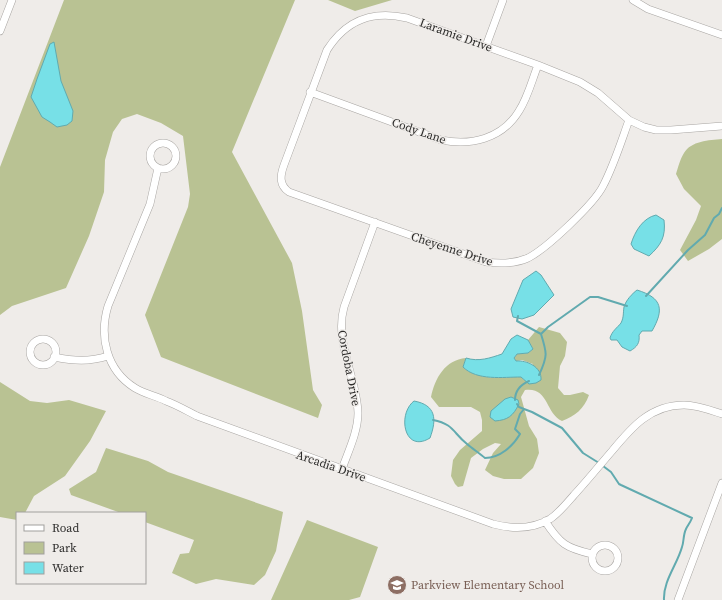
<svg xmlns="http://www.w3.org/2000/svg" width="722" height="600" font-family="'Source Serif 4',serif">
  <rect width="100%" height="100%" fill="#efece9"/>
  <path fill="#b9c293" d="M64,0H295L232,152L292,263L302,311L313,390L322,405L318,418L161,357L145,315L188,207L190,194L183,136L161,123L137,114L122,119L113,132L105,160L104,192L89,236L66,288L12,306L0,315V167Z
    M328,0H392L355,11Z
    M722,139V239L709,249L688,261L680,250L696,220L701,206L684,189L676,174C678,168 680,159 684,153C691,141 709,140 722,139Z
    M539,327L560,333L567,342L565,356L560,366L558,388L564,395H570L583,392L589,395C584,409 575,416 562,421C545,413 549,387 525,390L521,397L529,426L537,439L539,453L533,468L521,479H504L493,476L485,470L493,453L501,444L495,443L483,449L471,458L463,486L458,487L455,484L451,476L453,460L460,450L482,431V420L480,412L471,407H439L431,397C435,378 445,360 466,358L463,367C477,381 503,377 521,377L524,380L533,364L522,360L516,361L514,358L517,354L528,353L533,349L528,340Z
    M0,382L30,401L47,403L69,400L106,411L90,441L65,476L34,496L25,513H17V520L0,517Z
    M106,448L148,461L168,472L283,512L276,551L265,575L254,585L216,579L196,584L172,573L180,554L189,553L194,540L145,522V513H121L71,495L69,489L96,472Z
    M307,520L378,547L360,597L349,600H271Z"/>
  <path fill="#77e0e7" stroke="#61aaaf" d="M54,42L61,81L73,111L72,121L67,125L57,127L50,122L42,117L31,97L37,79L50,44Z
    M656,215L664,220C666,237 661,245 649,256L634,249L631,244C635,231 643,218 656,215Z
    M536,271L541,275L554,295L534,315L522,319L513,317L511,309L523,280Z
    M637,290C663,298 664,310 652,331H642L639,335C640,343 637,347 630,351L622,347L617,340H611L610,338C612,331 617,328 621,323C624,317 623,313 624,307C626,300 632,294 637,290Z
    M517,335L528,340L533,349L528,353L517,354L514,358L516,361C527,360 542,367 541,380L536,383L529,384L521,377C503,377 477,381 463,367L466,358C479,362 490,358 502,354L511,339Z
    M511,397L518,400L519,404C513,416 508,420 495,421L490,417L491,411L505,399Z
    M414,401C436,405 437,419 430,438C404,454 397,414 414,401Z"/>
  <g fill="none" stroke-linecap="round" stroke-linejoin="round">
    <path stroke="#61aaaf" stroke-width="2" d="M646,296L688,250L705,235L714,218L719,214L722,208
      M518,316L517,321L541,334C547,353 548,356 539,375
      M541,334L548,327L590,297H598L627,306
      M515,400C515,391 520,385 529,381
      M517,404L519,407L524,409L532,412L562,428L583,453L599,463
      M433,420C454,424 453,433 467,444C473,449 479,453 485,458C500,458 513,446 520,434L515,429L520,414L524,409
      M603,466L611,472L619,484L621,485L692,518C690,523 688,525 686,529C683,535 684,542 682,547C677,565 663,581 664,600"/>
    <g stroke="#a8a5a2" stroke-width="8">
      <path id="minor" d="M633,0L648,9L722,35
        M0,31L12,0
        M486,46L503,0
        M310,92L441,140C471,146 502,139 519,111C528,97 532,80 538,65
        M629,120C621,142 614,165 603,186C594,204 546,249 528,258C514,264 500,264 486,262L289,192C279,185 280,176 284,165L327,50C346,20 372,10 407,18L538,65L580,82L598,93L629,120L644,127L656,130H671L722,126
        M150 156a13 13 0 1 1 26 0a13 13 0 1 1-26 0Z
        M158,168L150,204L108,306C99,336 106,370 135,388C145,394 156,396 166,401C177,405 187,411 197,416L493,524C512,529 533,529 550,519C559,513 567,503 574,495C587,481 599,466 612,451C631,428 650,405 684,405C697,405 710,410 722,414
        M30 352a13 13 0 1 1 26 0a13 13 0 1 1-26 0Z
        M54,357C74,361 89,362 108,356
        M342,469C348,452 358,432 358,413C357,377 334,343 344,307L375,222
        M545,521C560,544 566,548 592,554
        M592 558a13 13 0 1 1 26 0a13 13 0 1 1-26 0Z
        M678,600L722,483"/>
    </g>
    <use href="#minor" stroke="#fff" stroke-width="7"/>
  </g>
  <defs>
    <g id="school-disc" transform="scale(1)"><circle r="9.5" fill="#8d6e63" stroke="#efece9"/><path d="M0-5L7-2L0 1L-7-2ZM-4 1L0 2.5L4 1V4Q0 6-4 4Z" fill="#fff"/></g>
  </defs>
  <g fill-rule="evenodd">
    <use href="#school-disc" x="397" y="585"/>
  </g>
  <g text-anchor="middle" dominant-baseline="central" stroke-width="3" stroke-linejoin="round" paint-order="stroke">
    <g font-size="12" fill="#2d2c2b" stroke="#efece9">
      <text transform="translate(456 35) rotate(20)">Laramie Drive</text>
      <text transform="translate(419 131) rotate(19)">Cody Lane</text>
      <text transform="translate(452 249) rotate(18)">Cheyenne Drive</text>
      <text transform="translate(349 368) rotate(79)">Cordoba Drive</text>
      <text transform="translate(331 466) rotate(19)">Arcadia Drive</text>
    </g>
    <g font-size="12" fill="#785e54" stroke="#efece9" text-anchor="start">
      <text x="411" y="585">Parkview Elementary School</text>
    </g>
  </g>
  <rect x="16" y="512" width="130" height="72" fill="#efece9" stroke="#a19f9d"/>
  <rect x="24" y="525" width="20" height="6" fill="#ffffff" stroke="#a19f9d"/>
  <text x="52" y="532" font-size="12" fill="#2d2c2b">Road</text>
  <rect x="24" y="542" width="20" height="12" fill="#b9c293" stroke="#a19f9d"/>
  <text x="52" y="552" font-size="12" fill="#2d2c2b">Park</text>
  <rect x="24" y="562" width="20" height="12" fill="#77e0e7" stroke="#a19f9d"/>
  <text x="52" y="572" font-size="12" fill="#2d2c2b">Water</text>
</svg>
